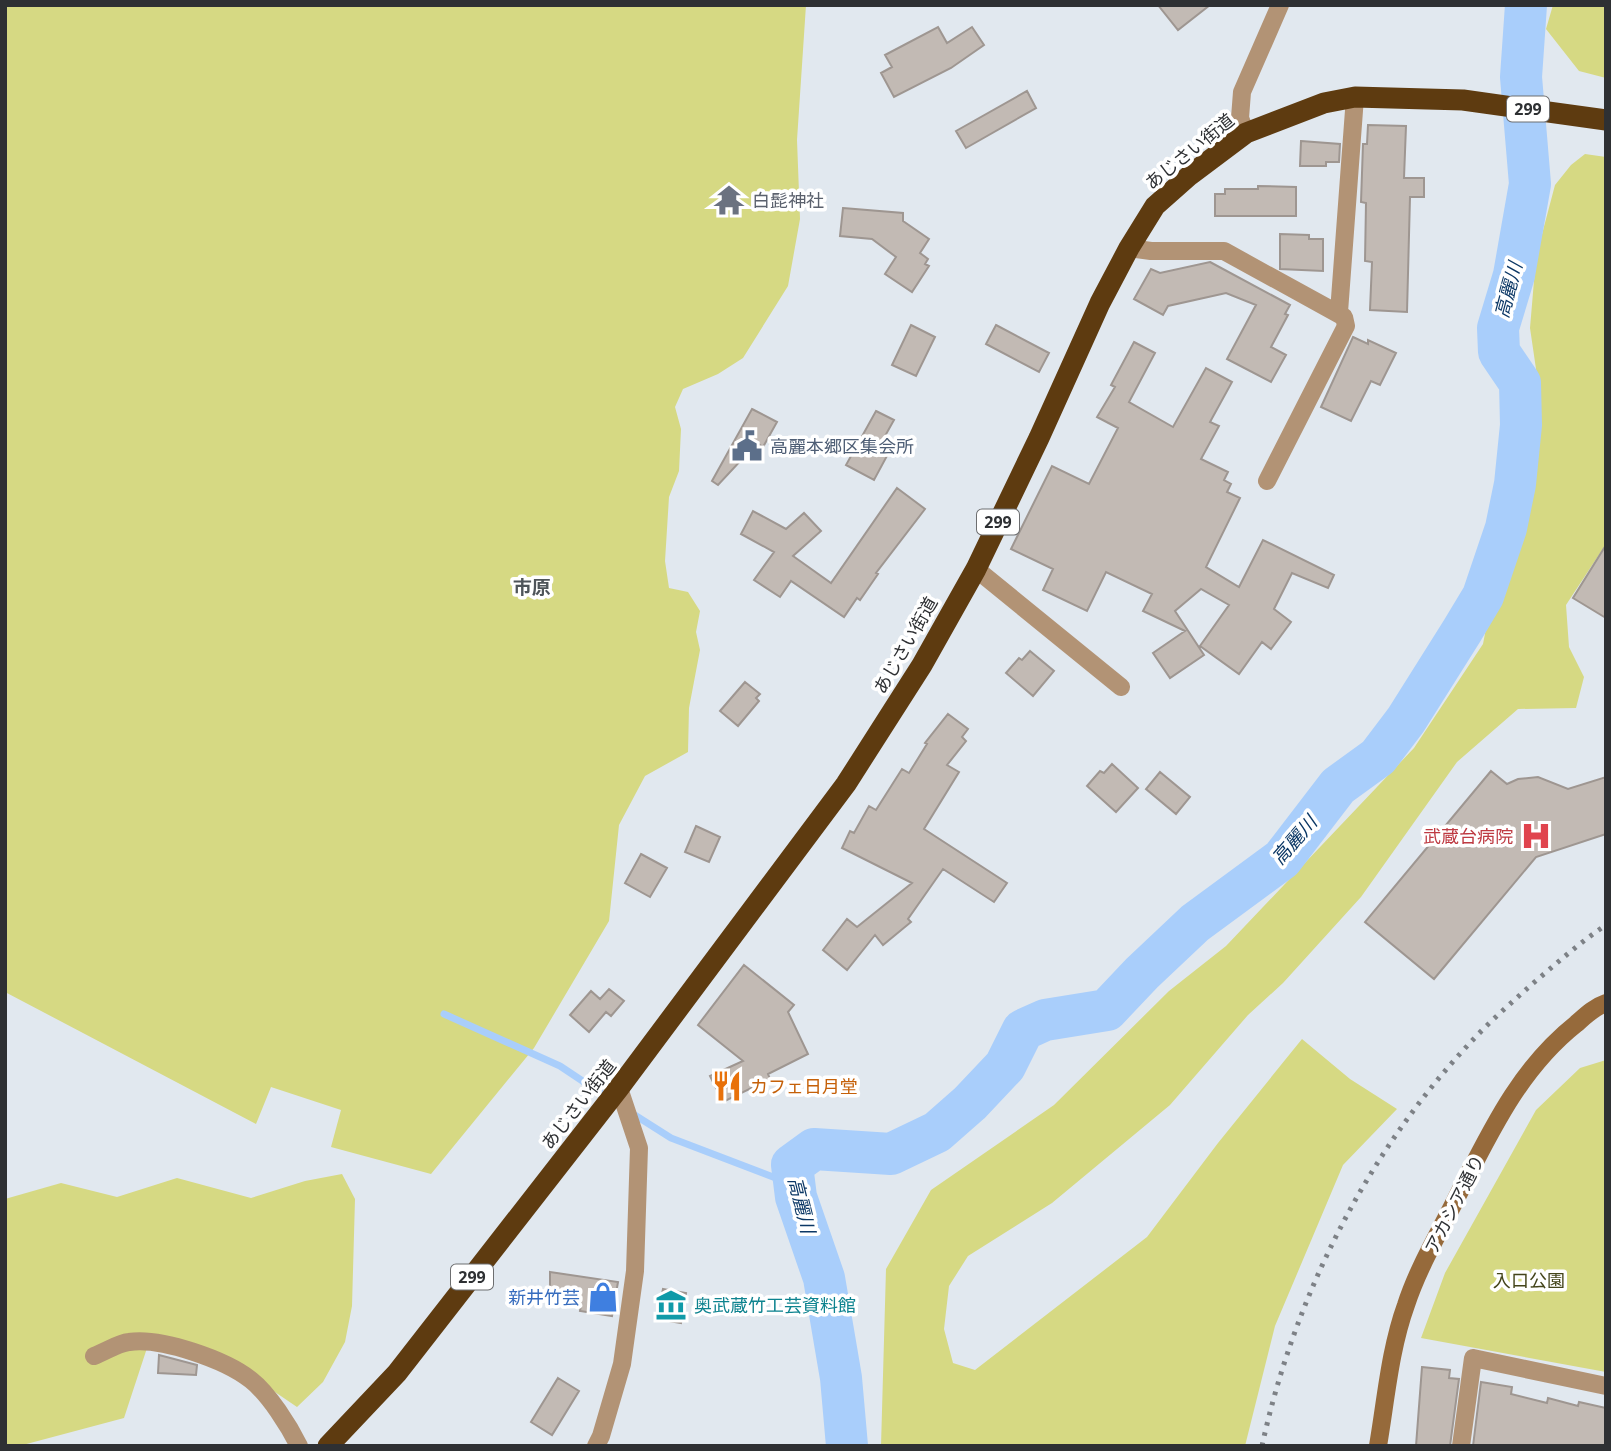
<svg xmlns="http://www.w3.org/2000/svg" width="1611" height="1451" font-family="'Open Sans','Noto Sans JP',sans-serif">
  <rect width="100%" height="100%" fill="#e1e8ef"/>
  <path fill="#d6d983" d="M5,5H806L797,140L800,219L788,286L743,358L718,374L683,389L675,407L681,429L679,471L669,497L665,561L669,588L688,592L700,611L696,632L700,650L689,708L688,752L645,776L619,825L609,921L534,1048L431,1174L331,1147L341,1110L271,1087L256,1124L5,992Z
    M1553,5H1606V78L1579,71L1546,29Z
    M1585,154L1606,157V544L1566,605L1569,647L1584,677L1576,708L1518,709L1457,762L1361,897L1283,983L1248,1015L1170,1105L1052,1203L968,1256L949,1286L944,1329L953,1363L975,1370L1147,1237L1218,1143L1302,1039L1350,1079L1397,1109L1343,1165L1275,1326L1245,1446H881L886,1269L931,1190L1054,1105L1169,991L1226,946L1414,748L1483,644L1495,582L1514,543L1528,504L1536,472L1541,403L1530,328L1536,257L1555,185L1571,165Z
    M1606,1060V1372L1421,1338L1445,1273L1536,1110L1580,1068Z
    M342,1174L355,1199L352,1306L345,1342L323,1382L297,1407L216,1352L147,1348L124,1418L19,1446H5V1199L61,1183L117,1197L177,1178L251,1198L305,1181Z"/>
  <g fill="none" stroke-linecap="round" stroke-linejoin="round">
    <path stroke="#a9cefb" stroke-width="7" d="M444,1014L560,1066L608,1098
      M630,1112L671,1138L794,1185
      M842,1446L846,1438"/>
    <path stroke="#a9cefb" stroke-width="42" d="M847,1446L841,1378L824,1278L796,1197L792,1165L814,1149L891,1154L937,1132L970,1103L1005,1066L1023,1030L1045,1020L1107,1010L1142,973L1195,923L1282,859L1338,786L1378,757L1406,720L1462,631L1483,596L1506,528L1515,484L1521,425L1520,383L1499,352L1498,328L1514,275L1530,184L1521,77L1526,5"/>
  </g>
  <path fill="#c2bab4" stroke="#9e9691" stroke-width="2" d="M1158,5H1210L1178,30Z
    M938,27L947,43L972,27L984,45L951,68L894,97L881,73L892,67L885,55Z
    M1027,91L1036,108L966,148L956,131Z
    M1368,125L1406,126L1404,178H1424V197H1410L1407,312L1370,310L1372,262L1365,261L1366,203L1361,202L1363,144H1367Z
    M1301,141L1340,144L1339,162H1326V166H1300Z
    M1258,186L1296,187V216H1215V194H1225V189H1258Z
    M843,208L903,213V221L929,239L920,253L928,259L925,264L929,266L912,292L885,274L896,257L872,239L840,236Z
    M1280,234L1309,235V239H1323V271L1280,269Z
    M1210,262L1290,305L1285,314L1288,315L1271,347L1286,355L1271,382L1227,359L1256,305L1226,293L1168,306L1163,315L1134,299L1151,269L1160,273Z
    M911,325L935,337L916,376L892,365Z
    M996,325L1049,353L1039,372L986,344Z
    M1353,337L1368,344V340L1396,353L1380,385L1371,381L1351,421L1321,407Z
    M1134,342L1155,353L1129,402L1173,427L1206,368L1232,382L1210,422L1219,426L1201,459L1228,472L1224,480L1231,484L1227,492L1240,498L1206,567L1239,587L1263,540L1334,575L1328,588L1292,573L1274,609L1291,622L1271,649L1262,642L1239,674L1200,646L1229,605L1201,589L1175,611L1204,655L1170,678L1153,653L1185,631L1143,611L1152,594L1106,572L1087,611L1043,590L1053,569L1011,549L1052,466L1089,484L1118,428L1097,417L1115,387L1111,385Z
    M752,409L777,422L763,447L757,443L718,485L712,481Z
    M876,411L894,420L885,436L895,441L874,480L846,465Z
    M897,488L925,509L876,573L878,574L860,600L857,598L844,617L791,581L780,597L754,580L774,552L741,534L753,511L786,529L804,513L821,531L793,556L831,583Z
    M1606,545V618L1573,598Z
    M1030,651L1054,671L1033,696L1006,673L1019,658L1022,660Z
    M745,682L760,694L756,698L759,701L738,726L720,711Z
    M948,714L968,729L962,737L966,741L947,765L959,772L924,829L1007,883L994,902L943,869L908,919L911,922L883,945L875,935L847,970L823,950L847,919L857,927L912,883L842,848L850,831L854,833L869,806L876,810L902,769L909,773L927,744L925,743Z
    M1112,764L1138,788L1116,812L1087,786L1100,771L1104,773Z
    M1491,771L1507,784L1518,779L1538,777L1568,789L1606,777V834L1536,857L1434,979L1365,922Z
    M1160,772L1190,797L1176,814L1146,789Z
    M696,826L720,837L709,862L685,852Z
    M641,854L667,868L650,897L625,883Z
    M744,965L794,1005L788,1012L808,1054L768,1074L770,1079L723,1102L710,1076L743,1061L698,1025Z
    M609,989L624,1001L611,1016L606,1012L589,1032L570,1015L591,991L600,999Z
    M550,1272L618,1282L612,1316L580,1311L581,1305H550Z
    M663,1289L686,1293L681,1323L657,1319Z
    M159,1355L197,1365L196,1375L158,1373Z
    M1422,1367L1450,1370L1449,1378L1459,1379L1450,1446H1416Z
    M558,1378L579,1391L552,1435L531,1422Z
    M1481,1382L1512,1387L1511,1394L1547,1403L1548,1398L1578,1406L1579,1402L1606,1408V1446H1473Z"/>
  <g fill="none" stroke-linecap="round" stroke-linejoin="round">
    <path stroke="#b29375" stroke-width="18" d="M1246,133L1240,118L1242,92L1280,5
      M1129,248L1151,251H1224L1344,317L1346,326L1267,481
      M1339,312L1355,97
      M976,569L1121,687
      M94,1356C105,1352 118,1343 129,1342C161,1337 226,1360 251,1380C269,1394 289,1426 299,1446
      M596,1446L601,1436L622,1364L635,1271L639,1148L619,1088
      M1461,1446L1473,1358L1606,1386"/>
    <path stroke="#966a3b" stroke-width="18" d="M1378,1446C1386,1399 1390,1349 1406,1305C1418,1268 1439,1233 1456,1199C1489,1135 1518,1070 1576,1024C1585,1016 1594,1007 1606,1003"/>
    <path stroke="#5e3b10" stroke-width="21" d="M328,1446L397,1373L619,1088L846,784L922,665L976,569L1039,438L1100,303L1129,248L1155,206L1190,175L1246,133L1324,103L1355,97L1463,100L1606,120"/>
    <path stroke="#7d8186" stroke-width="5" stroke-dasharray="3.5 7" stroke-linecap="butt" d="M1262,1446C1294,1298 1366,1154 1469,1044C1488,1023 1510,1004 1531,985C1556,964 1579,943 1606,925"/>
  </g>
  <defs>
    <g id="temple-bare" transform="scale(2.415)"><path d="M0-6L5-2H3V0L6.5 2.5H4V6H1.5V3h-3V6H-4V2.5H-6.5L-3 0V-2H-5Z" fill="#6b7280" stroke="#fff" stroke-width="2.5" paint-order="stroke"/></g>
    <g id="civic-bare" transform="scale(2.415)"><path d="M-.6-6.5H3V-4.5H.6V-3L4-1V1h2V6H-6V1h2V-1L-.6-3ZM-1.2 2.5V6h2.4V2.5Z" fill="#5c6f8a" stroke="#fff" stroke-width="2.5" paint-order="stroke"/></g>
    <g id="hospital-bare" transform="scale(2.415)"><path d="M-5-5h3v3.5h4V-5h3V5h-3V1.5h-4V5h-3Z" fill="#e0444e" stroke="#fff" stroke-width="2.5" paint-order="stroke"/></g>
    <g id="restaurant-bare" transform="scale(2.415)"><path d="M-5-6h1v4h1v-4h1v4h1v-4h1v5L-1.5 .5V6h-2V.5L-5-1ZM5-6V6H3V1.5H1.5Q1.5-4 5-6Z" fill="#e8710a" stroke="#fff" stroke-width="2.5" paint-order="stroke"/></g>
    <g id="shop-bare" transform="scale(2.415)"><path d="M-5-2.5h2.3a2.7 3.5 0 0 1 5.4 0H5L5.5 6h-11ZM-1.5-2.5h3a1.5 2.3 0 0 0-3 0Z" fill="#3f7fe0" stroke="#fff" stroke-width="2.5" paint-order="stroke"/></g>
    <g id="museum-bare" transform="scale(2.415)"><path d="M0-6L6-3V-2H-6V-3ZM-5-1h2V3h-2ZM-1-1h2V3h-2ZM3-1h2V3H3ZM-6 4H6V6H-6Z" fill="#0f9aa8" stroke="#fff" stroke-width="2.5" paint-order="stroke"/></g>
  </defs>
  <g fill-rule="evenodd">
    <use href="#temple-bare" x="729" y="200"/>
    <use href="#civic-bare" x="747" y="446"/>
    <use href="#hospital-bare" x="1536" y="836"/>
    <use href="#restaurant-bare" x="727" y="1086"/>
    <use href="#shop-bare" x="603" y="1297"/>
    <use href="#museum-bare" x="671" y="1305"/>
  </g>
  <g text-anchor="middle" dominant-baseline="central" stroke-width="7" stroke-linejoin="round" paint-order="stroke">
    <g fill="#fff" stroke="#6d6e70" stroke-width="2">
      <rect x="1507" y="96.5" width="42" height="25" rx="5"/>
      <rect x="977" y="509.5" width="42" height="25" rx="5"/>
      <rect x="451" y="1264.5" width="42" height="25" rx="5"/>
    </g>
    <g font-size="16" font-weight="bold" fill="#2e3033">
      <text x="1528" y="109">299</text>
      <text x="998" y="522">299</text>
      <text x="472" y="1277">299</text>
    </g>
    <g font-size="18" fill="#2e3033" stroke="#fff">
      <text transform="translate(1189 151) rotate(-39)">あじさい街道</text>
      <text transform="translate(905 645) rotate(-60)">あじさい街道</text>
      <text transform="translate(578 1104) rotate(-52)">あじさい街道</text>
      <text transform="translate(1454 1204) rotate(-63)">アカシア通り</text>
    </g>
    <g font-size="18" fill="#5b616d" stroke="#fff" text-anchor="start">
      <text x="752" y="200">白髭神社</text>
    </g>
    <g font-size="18" fill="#4e5e75" stroke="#fff" text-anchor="start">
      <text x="770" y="446">高麗本郷区集会所</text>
    </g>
    <g font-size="18" fill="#be3a42" stroke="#fff" text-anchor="end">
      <text x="1513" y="836">武蔵台病院</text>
    </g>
    <g font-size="18" fill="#c56008" stroke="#fff" text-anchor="start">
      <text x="750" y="1086">カフェ日月堂</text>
    </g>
    <g font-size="18" fill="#44451b" stroke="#fff">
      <text x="1529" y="1280">入口公園</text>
    </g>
    <g font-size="18" fill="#366cbe" stroke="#fff" text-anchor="end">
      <text x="580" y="1297">新井竹芸</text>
    </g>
    <g font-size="18" fill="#0d838f" stroke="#fff" text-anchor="start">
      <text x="694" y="1305">奥武蔵竹工芸資料館</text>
    </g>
    <g font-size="19" font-style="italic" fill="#0b3765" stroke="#fff">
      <text transform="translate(1508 290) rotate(-75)">高麗川</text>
      <text transform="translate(1294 840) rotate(-49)">高麗川</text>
      <text transform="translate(802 1205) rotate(76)">高麗川</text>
    </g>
    <g font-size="19" font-weight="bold" fill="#4f555a" stroke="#fff">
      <text x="532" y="587">市原</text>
    </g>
  </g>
  <rect width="1611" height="1451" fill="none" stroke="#2e3033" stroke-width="14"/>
</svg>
